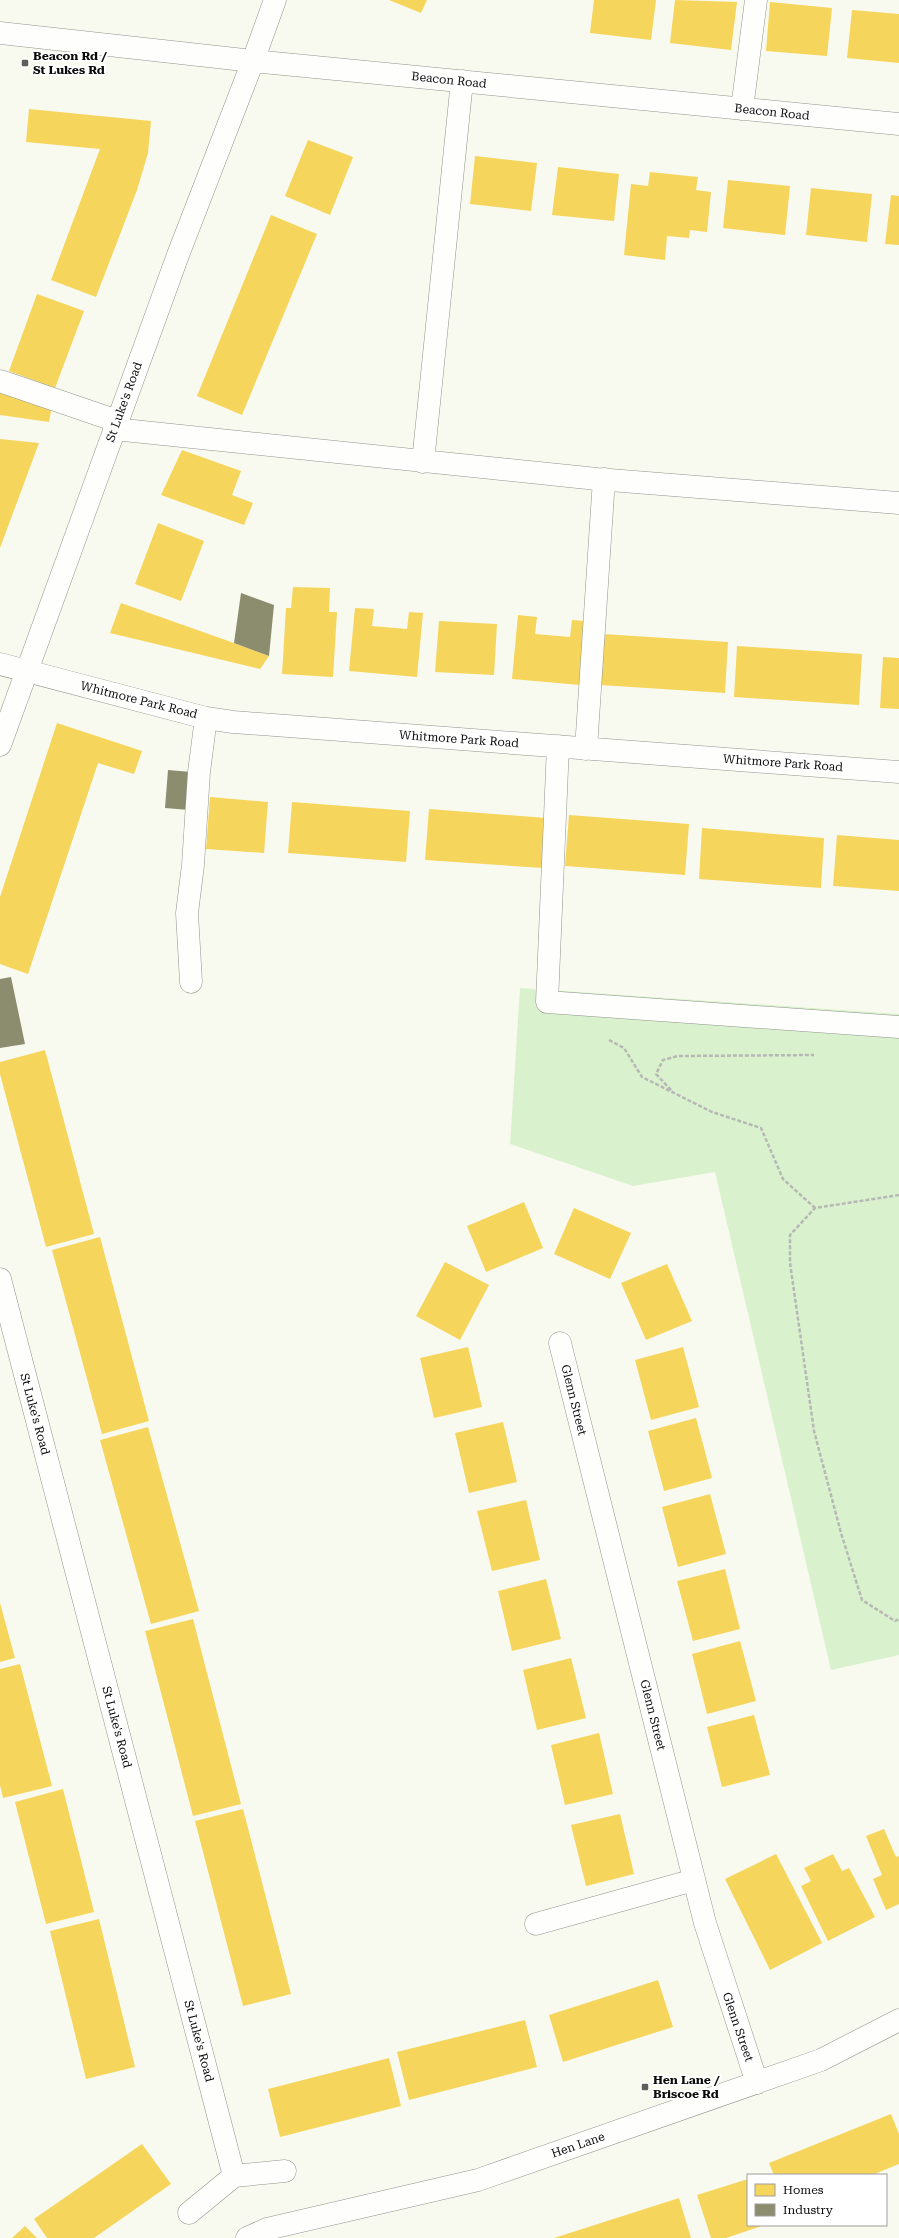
<svg xmlns="http://www.w3.org/2000/svg" width="899" height="2238" font-family="'Roboto Serif',serif">
  <rect width="100%" height="100%" fill="#f9faef"/>
  <path fill="#d9f2cd" d="M520,988L899,1014V1655L831,1670L715,1172L633,1186L510,1144Z"/>
  <path fill="#f6d55c" d="M389,0H427L421,13Z
    M594,0H656L651,40L590,33Z
    M675,0L737,2L731,50L670,43Z
    M770,2L832,8L827,56L766,51Z
    M852,10L899,14V63L847,58Z
    M29,109L151,121L148,153L137,190L96,297L51,280L100,149L26,142Z
    M308,140L353,157L330,215L285,196Z
    M475,156L537,163L531,211L470,204Z
    M558,167L619,174L614,221L552,215Z
    M650,172L698,177L696,190L711,192L707,232L690,230L689,238L667,236L665,260L624,255L631,184L648,186Z
    M728,180L790,186L785,235L723,228Z
    M811,188L872,194L867,242L806,235Z
    M891,195L899,196V245L885,244Z
    M271,215L317,234L242,415L197,396Z
    M37,294L84,311L55,388L9,371Z
    M0,390L53,401L49,422L0,415Z
    M0,439L39,443L0,548Z
    M182,450L241,471L232,495L253,503L244,525L161,495Z
    M158,523L204,541L181,601L135,584Z
    M293,587L330,588L329,612H337L333,677L282,674L286,608H291Z
    M121,603L234,643L269,656L260,669L110,633Z
    M355,608L374,609L372,626L407,629L409,612L423,613L417,677L349,671Z
    M518,615L537,617L535,634L570,637L572,620L586,621L580,685L512,679Z
    M439,621L497,624L494,675L435,672Z
    M603,634L728,642L725,693L600,685Z
    M737,646L862,654L859,705L734,697Z
    M883,657L899,658V709L880,708Z
    M57,723L142,751L134,774L98,763L28,974L0,964V897Z
    M210,797L268,802L264,853L206,849Z
    M292,802L410,811L406,862L288,853Z
    M429,809L546,818L543,868L425,860Z
    M569,815L689,824L685,875L565,866Z
    M702,828L824,838L821,888L699,879Z
    M837,835L899,840V891L833,886Z
    M45,1050L94,1234L46,1247L0,1074V1062Z
    M524,1202L543,1248L486,1272L467,1226Z
    M574,1208L631,1233L610,1279L554,1254Z
    M100,1237L149,1421L102,1434L52,1250Z
    M445,1262L489,1285L460,1340L416,1316Z
    M667,1264L692,1321L646,1340L621,1283Z
    M468,1347L482,1407L434,1418L420,1358Z
    M683,1347L699,1407L651,1420L635,1360Z
    M696,1418L712,1478L664,1491L648,1431Z
    M503,1422L517,1482L469,1493L455,1433Z
    M148,1427L199,1611L151,1624L100,1440Z
    M710,1494L726,1554L678,1567L662,1507Z
    M526,1500L540,1560L492,1571L477,1511Z
    M725,1569L740,1629L693,1641L677,1581Z
    M546,1579L561,1639L512,1651L498,1591Z
    M0,1603L15,1658L0,1662Z
    M193,1619L241,1804L193,1816L145,1631Z
    M740,1641L756,1701L707,1714L692,1654Z
    M571,1658L586,1718L537,1730L523,1670Z
    M20,1664L52,1786L3,1798L0,1785V1669Z
    M754,1715L770,1775L722,1787L707,1727Z
    M599,1733L613,1794L565,1805L551,1745Z
    M63,1789L94,1912L46,1924L15,1802Z
    M243,1809L291,1994L243,2006L195,1821Z
    M620,1814L634,1874L586,1886L571,1825Z
    M884,1829L896,1857L899,1856V1904L886,1910L873,1879L882,1875L866,1836Z
    M776,1854L822,1943L770,1970L725,1879Z
    M833,1854L842,1871L849,1868L875,1917L828,1941L801,1886L811,1881L804,1868Z
    M99,1919L135,2067L86,2079L50,1931Z
    M658,1980L673,2027L563,2062L549,2015Z
    M525,2020L537,2067L409,2100L397,2052Z
    M389,2058L401,2106L280,2137L268,2089Z
    M891,2114L899,2134V2164L872,2175H774L769,2163Z
    M142,2144L171,2184L94,2238H47L34,2219Z
    M748,2179V2225H765L726,2238H711L697,2195Z
    M679,2198L691,2238H554Z
    M25,2226L37,2238H12Z"/>
  <path fill="#8c8c6e" d="M241,593L274,605L269,656L234,643Z
    M168,770L191,772L189,810L165,808Z
    M11,977L25,1044L0,1048V979Z"/>
  <g fill="none" stroke-linecap="round" stroke-linejoin="round">
    <g stroke="#92938e" stroke-width="23">
      <path id="minor" d="M0,33L253,61L899,124
        M742,109L756,0
        M0,381L117,421
        M114,429L597,479L899,503
        M423,462L462,81
        M0,664L206,718L233,722L899,772
        M0,745L178,255L253,61L275,0
        M558,746L547,1002L899,1027
        M586,749L604,479
        M191,982L187,913L193,865L199,772L206,718
        M0,1279L234,2176
        M560,1343L705,1923L757,2083
        M536,1924L694,1880
        M189,2213L234,2176L285,2171
        M247,2238L267,2229L478,2180L821,2060L899,2020"/>
    </g>
    <path stroke="#b7b7b5" stroke-width="2.5" stroke-dasharray="4 2" stroke-linecap="butt" d="M609,1040L624,1048L642,1077L712,1112L761,1128L783,1179L815,1208
      M671,1090L656,1074L663,1060L678,1056L814,1055
      M899,1195L815,1208L790,1235V1263L814,1431L841,1533L862,1600L895,1621L899,1619"/>
    <use href="#minor" stroke="#fefefd" stroke-width="22"/>
  </g>
  <g fill="#5e5f5b" stroke="#fff" stroke-width="1.5">
    <rect x="21" y="59" width="8" height="8" rx="2"/>
    <rect x="641" y="2083" width="8" height="8" rx="2"/>
  </g>
  <g text-anchor="middle" dominant-baseline="central" stroke-width="4" stroke-linejoin="round" paint-order="stroke">
    <g font-size="12" font-weight="bold" fill="#0b0b0b" stroke="#fff" text-anchor="start">
      <text x="33" y="56">Beacon Rd /<tspan x="33" dy="14">St Lukes Rd</tspan></text>
      <text x="653" y="2080">Hen Lane /<tspan x="653" dy="14">Briscoe Rd</tspan></text>
    </g>
    <g font-size="12" fill="#0b0b0b" stroke="#fff">
      <text transform="translate(449 80) rotate(6)">Beacon Road</text>
      <text transform="translate(772 112) rotate(6)">Beacon Road</text>
      <text transform="translate(124 402) rotate(-70)">St Luke's Road</text>
      <text transform="translate(139 700) rotate(14)">Whitmore Park Road</text>
      <text transform="translate(459 739) rotate(4)">Whitmore Park Road</text>
      <text transform="translate(783 763) rotate(4)">Whitmore Park Road</text>
      <text transform="translate(574 1400) rotate(76)">Glenn Street</text>
      <text transform="translate(35 1414) rotate(75)">St Luke's Road</text>
      <text transform="translate(653 1715) rotate(76)">Glenn Street</text>
      <text transform="translate(117 1727) rotate(75)">St Luke's Road</text>
      <text transform="translate(738 2027) rotate(71)">Glenn Street</text>
      <text transform="translate(199 2041) rotate(75)">St Luke's Road</text>
      <text transform="translate(578 2145) rotate(-19)">Hen Lane</text>
    </g>
  </g>
  <rect x="747" y="2174" width="140" height="52" fill="#ffffff" stroke="#9d9d9d"/>
  <rect x="755" y="2184" width="20" height="12" fill="#f6d55c" stroke="#9d9d9d"/>
  <text x="783" y="2194" font-size="12" fill="#0b0b0b">Homes</text>
  <rect x="755" y="2204" width="20" height="12" fill="#8c8c6e" stroke="#9d9d9d"/>
  <text x="783" y="2214" font-size="12" fill="#0b0b0b">Industry</text>
</svg>
